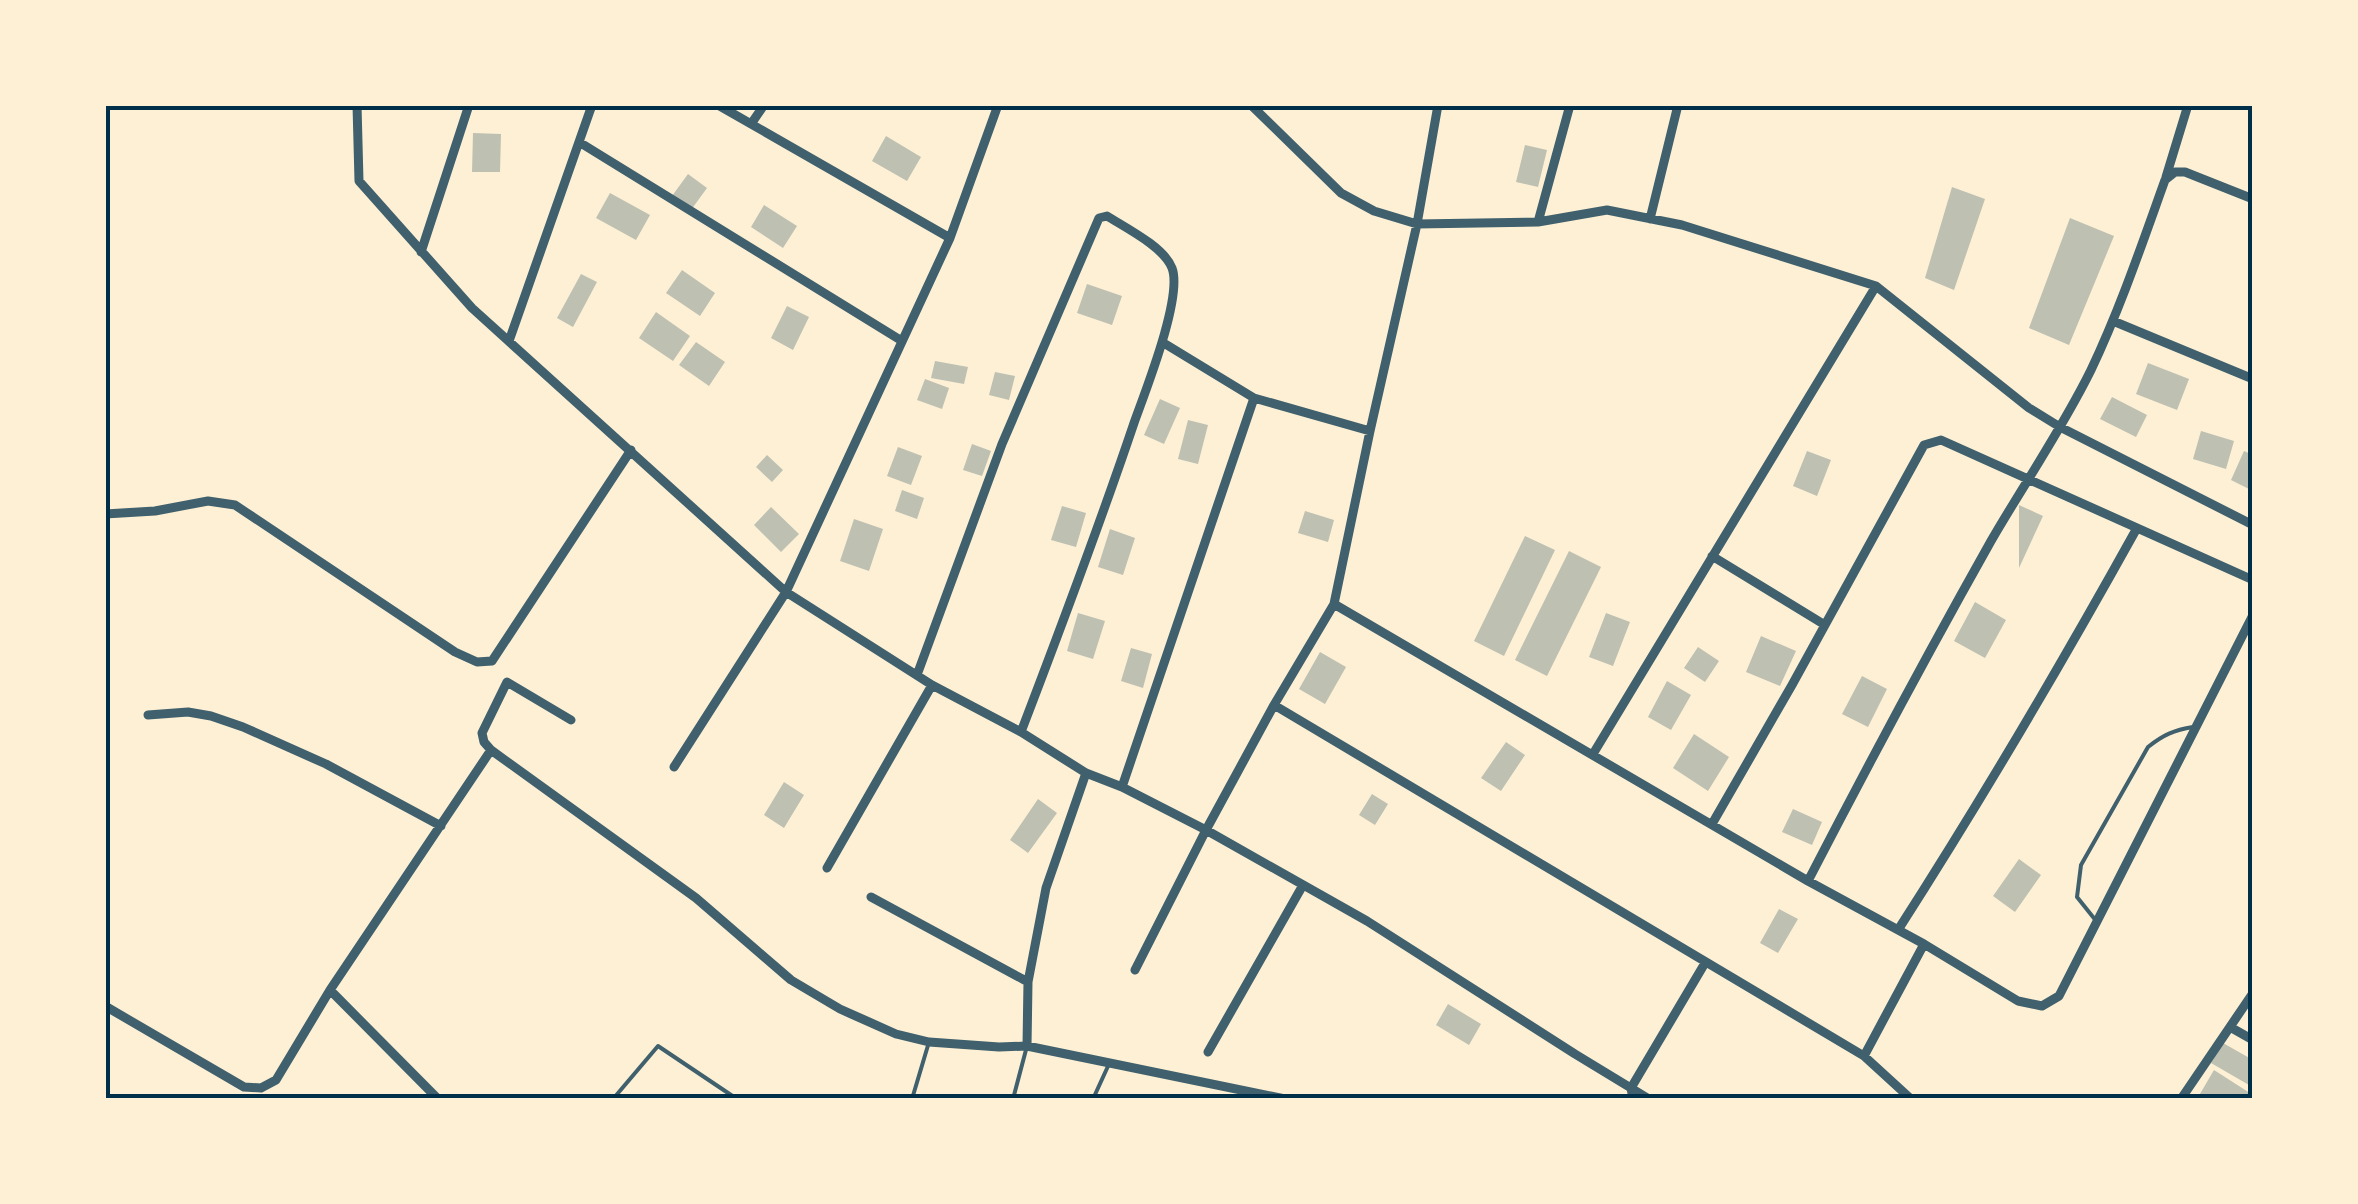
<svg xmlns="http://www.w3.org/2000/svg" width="2358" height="1204" font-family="Overpass,sans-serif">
  <rect width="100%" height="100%" fill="#fdf0d5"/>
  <path fill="#bec0b2" d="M473,133L501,134L500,172H472Z
    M886,136L921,157L907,181L872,161Z
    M1525,145L1547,150L1538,187L1516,182Z
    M688,174L707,188L691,210L672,196Z
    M1952,187L1985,199L1954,290L1925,278Z
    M610,193L650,215L636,240L596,218Z
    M764,205L797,226L783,248L751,227Z
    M2070,218L2114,236L2069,345L2029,328Z
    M682,270L715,293L700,316L666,293Z
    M581,274L597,282L573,327L557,318Z
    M1087,284L1122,296L1112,325L1077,313Z
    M787,306L809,317L793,350L771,338Z
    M656,312L690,336L673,361L639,338Z
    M696,342L725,362L709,386L679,365Z
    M935,361L968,367L964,384L931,378Z
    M2148,363L2189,379L2177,410L2136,394Z
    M995,372L1015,376L1009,400L989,395Z
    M925,379L949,388L942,409L917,400Z
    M2112,397L2147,415L2136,437L2100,419Z
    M1160,399L1180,408L1164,444L1144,435Z
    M1188,420L1208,425L1198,464L1178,459Z
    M2201,431L2234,441L2226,469L2193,459Z
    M972,444L991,451L982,476L963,470Z
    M898,447L922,456L911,485L887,476Z
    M1807,451L1831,460L1817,496L1793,486Z
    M2244,451L2253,455V491L2231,480Z
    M767,455L783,470L772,482L756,467Z
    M902,490L924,498L917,519L895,511Z
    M2019,505L2043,516L2019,568Z
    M1062,506L1086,513L1076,547L1051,540Z
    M771,507L799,534L781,552L754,525Z
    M1305,511L1334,520L1328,542L1298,533Z
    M854,519L883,529L869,571L840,561Z
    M1110,529L1135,538L1123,575L1098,567Z
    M1525,536L1555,550L1504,656L1474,641Z
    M1569,551L1601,567L1547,676L1515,660Z
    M1975,602L2006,620L1985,658L1954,641Z
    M1078,613L1105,621L1093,659L1067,651Z
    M1606,613L1630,622L1613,666L1589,657Z
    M1761,636L1796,651L1780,686L1746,672Z
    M1698,647L1719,661L1705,682L1684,668Z
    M1131,648L1152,654L1143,688L1121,681Z
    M1320,652L1346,667L1325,704L1299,689Z
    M1862,676L1887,689L1868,727L1842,714Z
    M1667,681L1691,695L1671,730L1648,717Z
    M1694,734L1729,757L1708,791L1673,768Z
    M1506,742L1525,755L1501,791L1481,778Z
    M784,782L804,795L784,828L764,815Z
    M1372,794L1388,804L1375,825L1359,815Z
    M1038,799L1057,813L1028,853L1010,840Z
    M1793,809L1822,822L1812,845L1782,832Z
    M2019,859L2041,875L2015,912L1993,896Z
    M1779,909L1798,919L1778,953L1760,943Z
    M1448,1004L1481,1024L1469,1045L1436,1025Z
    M2223,1043L2253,1060V1078L2249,1085L2211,1063Z
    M2214,1070L2253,1095V1099H2197Z"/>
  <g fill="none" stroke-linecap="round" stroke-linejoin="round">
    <path stroke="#3f606c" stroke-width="4" d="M2097,922L2077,897L2081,865L2148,747C2163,735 2174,730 2193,727
      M613,1099L658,1046L737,1099
      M912,1099L929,1042
      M1013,1099L1027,1046
      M1093,1099L1109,1064"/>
    <path stroke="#3f606c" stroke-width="9" d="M357,105L359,181L472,308L786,592L932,685L1021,732L1086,773L1122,787L1206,830L1367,921L1575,1054L1649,1099
      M718,105L950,238
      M1251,105L1341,193L1374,211L1417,224L1538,222L1607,210L1682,225L1876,286L2029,408L2060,427L2253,525
      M751,124L764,105
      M579,142L902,341
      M2166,177L2188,105
      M1650,219L1678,105
      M1538,222L1570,105
      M421,252L469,105
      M2113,321L2253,379
      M509,341L592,105
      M1162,342L1254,398L1370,431
      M105,514L155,511L208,501L235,505L455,652L477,662L492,661
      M1712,556L1825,625
      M1334,604L1808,881L1924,944L2018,1001L2042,1006L2059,996L2253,615
      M492,661L631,450
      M917,675L1002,444L1099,218L1107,216C1126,228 1164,247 1172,268C1183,297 1145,392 1134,423C1099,527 1060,630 1021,732
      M1274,705L1864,1056L1911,1099
      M148,715L188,712L211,716L243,727L326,764L441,826
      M571,720L507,682L482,733L484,742L491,750L696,898L791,980L840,1009L896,1034L929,1042L999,1047L1027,1046L1285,1099
      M1593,754L1876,286
      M674,767L786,592L950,238L998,105
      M1122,787L1254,398
      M1712,824L1792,685L1924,445L1941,440L2253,580
      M827,868L932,685
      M1808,881C1867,767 1928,653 1991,541C2024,484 2062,429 2091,370C2120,309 2142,244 2165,180L2175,172H2185L2253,199
      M871,897L1028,982
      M1898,930C1982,799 2061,665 2137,528
      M1135,970L1206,830L1274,705L1334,604L1370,431L1417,224L1438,105
      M330,990L438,1099
      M105,1006L244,1087L261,1088L276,1080L330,990L491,750
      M2230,1027L2253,1040
      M1027,1046L1028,982L1046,888L1086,773
      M1208,1052L1303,885
      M1864,1056L1924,944
      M1633,1099L1631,1088L1705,963
      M2181,1099L2253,993"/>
  </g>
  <rect width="2358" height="1204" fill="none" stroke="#fdf0d5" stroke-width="215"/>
  <rect x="108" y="108" width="2142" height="988" fill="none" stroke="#003049" stroke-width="4"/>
</svg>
